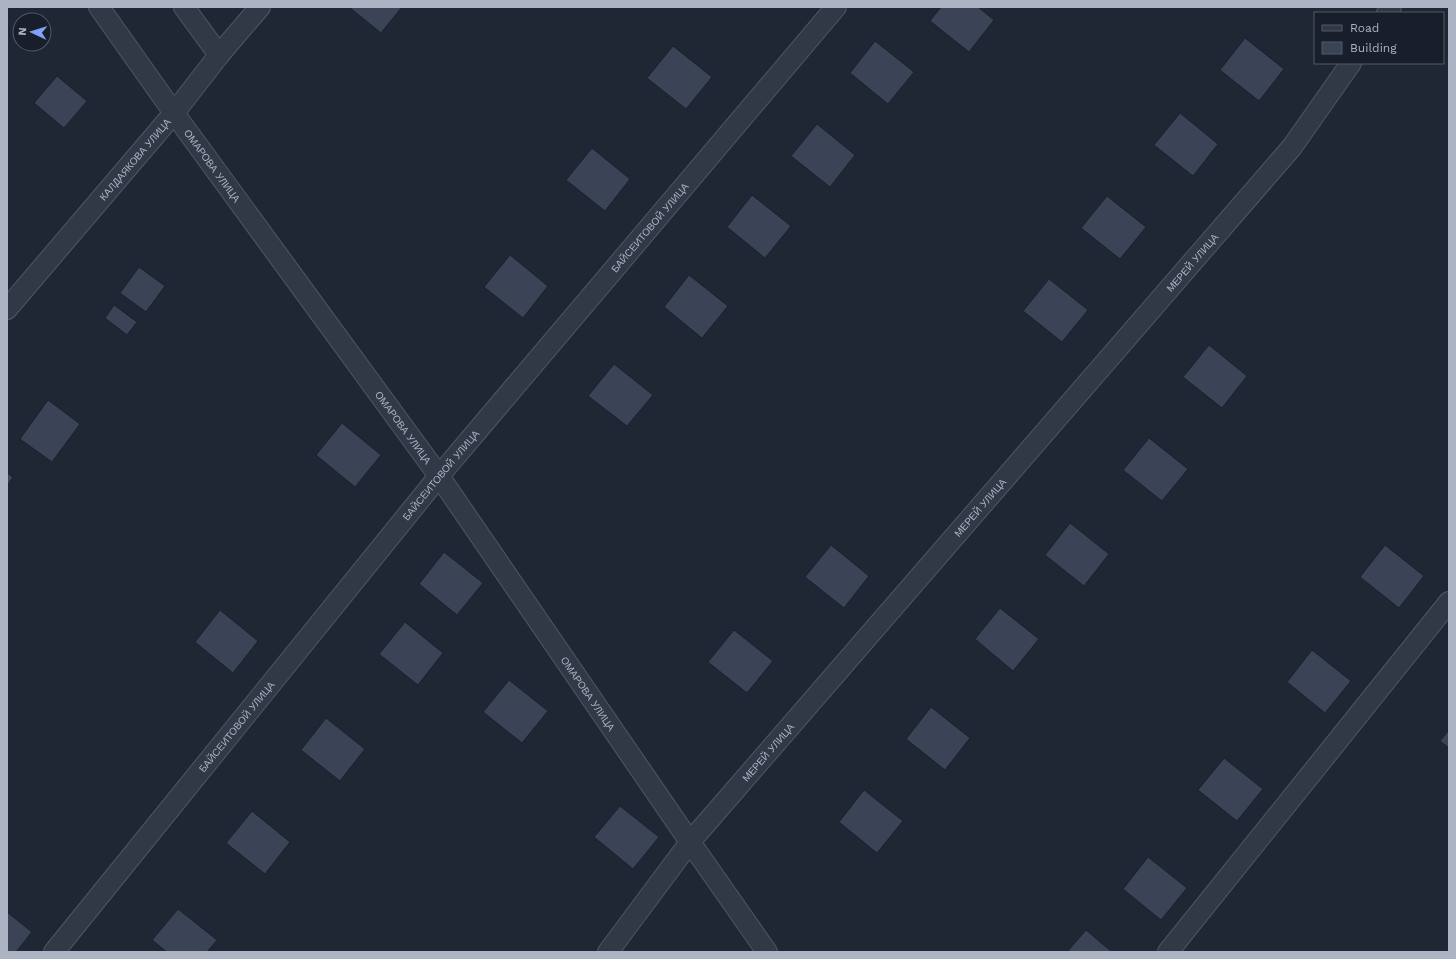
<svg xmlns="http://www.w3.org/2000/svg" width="1456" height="959" font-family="'Work Sans',sans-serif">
  <rect width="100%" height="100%" fill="#1f2735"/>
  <path fill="#3b4456" stroke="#1a202c" d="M349,7H402L381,33Z
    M941,7H978L994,20L969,52L930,21Z
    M1245,38L1284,69L1259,101L1220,70Z
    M875,41L914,72L888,104L850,73Z
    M673,46L712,77L686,109L647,78Z
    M57,76L87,101L64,128L34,103Z
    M1180,113L1218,144L1193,176L1154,145Z
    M817,124L855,155L830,187L791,156Z
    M592,148L630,179L605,211L566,180Z
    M752,195L791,226L765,258L727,227Z
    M1107,196L1146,227L1120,259L1081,228Z
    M510,255L548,286L523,318L484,287Z
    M139,267L165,286L146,312L120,293Z
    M689,275L728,306L702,338L664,307Z
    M1049,279L1088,310L1062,342L1023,311Z
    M114,305L137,322L127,335L105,318Z
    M1209,345L1247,376L1222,408L1183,377Z
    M614,364L653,395L627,426L588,396Z
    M48,400L80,424L52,462L20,439Z
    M342,423L381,455L355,487L316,455Z
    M1149,438L1188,469L1162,501L1123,470Z
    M7,473L13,477L7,486Z
    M1070,523L1109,554L1084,586L1045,555Z
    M831,545L869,576L844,608L805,577Z
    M1385,545L1424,576L1399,608L1360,577Z
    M444,552L483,583L457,615L419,584Z
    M1000,608L1039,639L1013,671L975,639Z
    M220,610L258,641L233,673L195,642Z
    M405,622L443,653L418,685L379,654Z
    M734,630L773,661L747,693L708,662Z
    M1312,650L1351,681L1325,713L1287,682Z
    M509,680L548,711L522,743L483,712Z
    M931,707L970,738L945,770L906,739Z
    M326,718L365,749L340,781L301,750Z
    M1449,730V748L1440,741Z
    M1224,758L1263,789L1237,821L1198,790Z
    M864,790L903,821L877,853L839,822Z
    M620,806L659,837L633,869L594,837Z
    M252,811L290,842L265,874L226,843Z
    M1148,857L1187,888L1161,920L1123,889Z
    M178,909L217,940L207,952H167L152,940Z
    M7,912L32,932L16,952H7Z
    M1086,930L1112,952H1067Z"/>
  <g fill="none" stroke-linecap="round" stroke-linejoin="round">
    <g stroke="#505664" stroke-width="22">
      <g id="street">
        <path id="s1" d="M99,7L174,113L439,476L690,842L767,952"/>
        <path d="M184,7L219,55"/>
        <path d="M1387,13L1391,7"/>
        <path id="s2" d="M7,309L174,113L219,55L260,7"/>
        <path id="s3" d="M54,952L439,476L836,7"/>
        <path id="s4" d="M608,952L690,842L1292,147L1351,63"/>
        <path d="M1168,952L1449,602"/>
      </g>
    </g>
    <use href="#street" stroke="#323946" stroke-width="20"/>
  </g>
  <g text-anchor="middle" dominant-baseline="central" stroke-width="4" stroke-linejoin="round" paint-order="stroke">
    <g font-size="10" fill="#acb3c3" stroke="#181e2a">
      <text stroke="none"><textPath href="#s2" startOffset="197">КАЛДАЯКОВА УЛИЦА</textPath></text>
      <text stroke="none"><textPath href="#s1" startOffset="195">ОМАРОВА УЛИЦА</textPath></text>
      <text stroke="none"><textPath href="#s3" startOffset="938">БАЙСЕИТОВОЙ УЛИЦА</textPath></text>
      <text stroke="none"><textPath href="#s4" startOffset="904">МЕРЕЙ УЛИЦА</textPath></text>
      <text stroke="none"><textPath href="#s1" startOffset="519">ОМАРОВА УЛИЦА</textPath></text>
      <text stroke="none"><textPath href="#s3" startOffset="614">БАЙСЕИТОВОЙ УЛИЦА</textPath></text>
      <text stroke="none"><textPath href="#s4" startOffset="580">МЕРЕЙ УЛИЦА</textPath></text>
      <text stroke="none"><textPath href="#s1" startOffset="843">ОМАРОВА УЛИЦА</textPath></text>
      <text stroke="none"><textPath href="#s3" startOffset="290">БАЙСЕИТОВОЙ УЛИЦА</textPath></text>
      <text stroke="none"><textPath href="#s4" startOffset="256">МЕРЕЙ УЛИЦА</textPath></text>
    </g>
  </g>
  <rect width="1456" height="959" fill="none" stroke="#acb3c3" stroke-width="16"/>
  <rect x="1314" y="12" width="130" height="52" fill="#181e2a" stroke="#535a67"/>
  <rect x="1322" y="25" width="20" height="6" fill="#323946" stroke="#535a67"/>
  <text x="1350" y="32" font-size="12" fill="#acb3c3">Road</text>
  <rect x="1322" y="42" width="20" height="12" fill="#3b4456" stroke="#535a67"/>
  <text x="1350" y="52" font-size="12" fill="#acb3c3">Building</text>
  <g transform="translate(32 32) rotate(274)"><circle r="19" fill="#181e2a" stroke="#535a67"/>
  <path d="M0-3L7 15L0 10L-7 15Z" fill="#7ea2f6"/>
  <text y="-6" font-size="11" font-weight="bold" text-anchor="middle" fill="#acb3c3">N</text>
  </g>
</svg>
